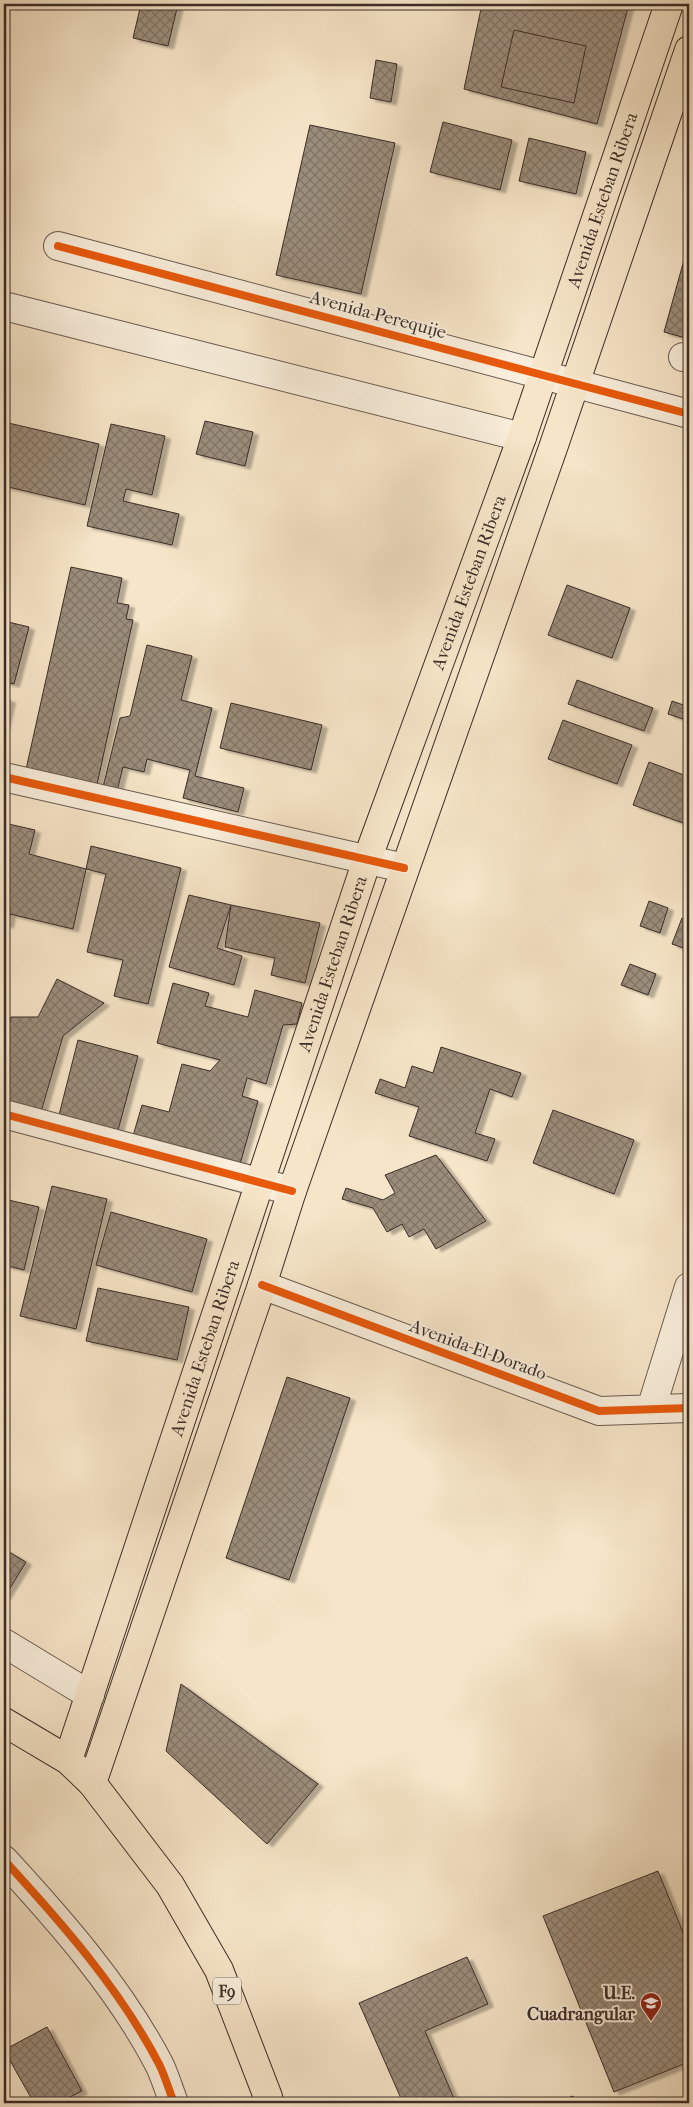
<svg xmlns="http://www.w3.org/2000/svg" width="693" height="2107" font-family="'IM FELL French Canon',serif">
  <defs>
    <pattern id="building-cross-hatch" width="8" height="8" patternUnits="userSpaceOnUse" patternTransform="scale(1.25)"><rect width="8" height="8" fill="#9c8d7b"/><path d="M0 0l8 8M0 8l8-8" fill="none" stroke="#807465"/></pattern>
    <filter id="shadow"><feDropShadow dx="5.5" dy="3" stdDeviation="1" flood-color="#0004"/></filter>
  </defs>
  <rect width="100%" height="100%" fill="#f6e5c8"/>
  <filter id="stains"><feTurbulence type="fractalNoise" baseFrequency=".004" numOctaves="4"/><feColorMatrix values="0 0 0 0 .2 0 0 0 0 .09 0 0 0 0 .02 0 0 0 .5 -.17"/></filter>
  <radialGradient id="worn" r=".72"><stop offset=".6" stop-color="#630" stop-opacity="0"/><stop offset="1" stop-color="#630" stop-opacity=".3"/></radialGradient>
  <path fill="url(#building-cross-hatch)" stroke="#3b2d28" filter="url(#shadow)" d="M141,4H178L168,46L133,38Z
    M482,4H629L597,124L464,89Z
    M514,30L586,46L574,103L501,87Z
    M376,60L397,64L391,102L370,98Z
    M443,122L512,140L500,190L430,172Z
    M310,125L395,143L361,294L276,275Z
    M529,138L586,152L576,194L519,181Z
    M689,242V339L664,332Z
    M205,421L253,432L245,466L196,454Z
    M4,422L99,444L85,505L4,486Z
    M111,424L165,436L152,495L126,489L123,501L179,514L172,545L87,526Z
    M71,567L122,578L117,603L129,605L126,619L133,620L96,789L25,774Z
    M567,585L630,608L612,658L548,635Z
    M4,621L29,627L14,684L4,682Z
    M147,645L192,656L181,700L212,708L195,776L244,788L238,812L183,798L190,770L147,759L144,772L123,767L117,791L103,787L120,718L130,716Z
    M577,680L653,708L644,731L568,704Z
    M4,698L10,700L4,727Z
    M672,701L689,707V721L668,714Z
    M231,703L322,725L311,770L220,748Z
    M563,720L632,745L617,784L548,759Z
    M649,762L689,777V815L686,824L633,805Z
    M4,823L35,830L29,854L86,869L73,929L10,914L8,925L4,924Z
    M91,846L181,868L148,1004L114,996L123,960L87,952L106,874L86,869Z
    M189,895L231,905L217,948L242,956L234,985L169,967Z
    M649,901L668,908L660,933L640,926Z
    M231,905L320,923L305,983L271,975L275,958L225,947Z
    M682,918L689,921V950L672,944Z
    M630,964L656,974L648,995L621,985Z
    M57,979L104,1003L63,1036L41,1112L4,1102V1045L11,1017H38Z
    M173,983L209,993L205,1006L248,1017L255,990L302,1003L297,1024L283,1025L266,1084L247,1078L242,1096L258,1101L240,1164L133,1136L142,1105L169,1112L182,1064L210,1071L220,1060L157,1043Z
    M78,1040L138,1056L117,1134L58,1119Z
    M441,1047L521,1073L512,1097L490,1089L475,1133L495,1139L487,1161L409,1136L419,1107L375,1093L380,1079L405,1088L412,1066L433,1073Z
    M553,1110L634,1140L614,1194L533,1163Z
    M436,1155L486,1221L436,1249L424,1229L409,1237L402,1224L387,1232L373,1208L342,1199L346,1188L383,1200L395,1193L385,1175Z
    M52,1186L107,1199L76,1329L20,1316Z
    M4,1199L39,1207L24,1270L4,1265Z
    M111,1212L207,1239L192,1292L96,1265Z
    M98,1288L189,1307L177,1360L86,1341Z
    M287,1377L350,1398L289,1580L226,1558Z
    M4,1549L26,1562L4,1598Z
    M181,1684L318,1784L267,1844L166,1751Z
    M658,1871L689,1947V2062L614,2092L543,1916Z
    M467,1957L488,2004L425,2031L456,2103H403L359,2003Z
    M47,2027L82,2091L58,2103H34L4,2050Z
    M573,2096L576,2103H556Z"/>
  <g fill="none" stroke-linecap="round" stroke-linejoin="round">
    <g stroke="#6a5b50" stroke-width="30">
      <path id="minor" d="M58,246L689,414
        M4,306L522,437
        M683,357L689,358
        M4,777L404,868
        M4,1114L292,1191
        M262,1285L599,1411L689,1408
        M651,1409L689,1287
        M4,1643L90,1695
        M4,1860C61,1922 120,1989 159,2064C165,2076 169,2090 174,2103"/>
    </g>
    <g stroke="#3b2d28" stroke-width="30">
      <g id="major">
        <path id="s1" d="M68,1760L367,860L522,437L669,4"/>
        <path d="M92,1783L262,1285L292,1191L554,445L689,50"/>
      </g>
    </g>
    <g stroke="#3b2d28" stroke-width="30">
      <path id="highway" d="M4,1722L68,1760L92,1783L170,1885L219,1970L268,2097L269,2103"/>
    </g>
    <use href="#minor" stroke="#f9eedb" stroke-width="28"/>
    <use href="#major" stroke="#f6e5c8" stroke-width="28"/>
    <use href="#highway" stroke="#f6e5c8" stroke-width="28"/>
    <g stroke="#f9eedb" stroke-width="11">
      <path id="cycleway" d="M58,246L689,414
        M4,777L404,868
        M4,1114L292,1191
        M262,1285L599,1411L689,1408
        M4,1860C61,1922 120,1989 159,2064C165,2076 169,2090 174,2103"/>
    </g>
    <use href="#cycleway" stroke="#e8590c" stroke-width="8"/>
  </g>
  <defs>
    <g id="school-pin" transform="scale(1.125)"><path d="M0 17L-7.5 6A9.5 9.5 0 1 1 7.5 6Z" fill="#8f2418" stroke="#f9eedb"/><path d="M0-5L7-2L0 1L-7-2ZM-4 1L0 2.5L4 1V4Q0 6-4 4Z" fill="#fff"/></g>
  </defs>
  <g fill-rule="evenodd">
    <use href="#school-pin" x="651" y="2003"/>
  </g>
  <g text-anchor="middle" dominant-baseline="central" stroke-width="4" stroke-linejoin="round" paint-order="stroke">
    <rect fill="#f9eedb" stroke="#74675e" stroke-width="1" x="213" y="1977.5" width="28" height="27" rx="4"/>
    <g font-size="16" font-weight="bold" fill="#3b2d28">
      <text x="227" y="1991">F9</text>
    </g>
    <g font-size="18" fill="#3b2d28" stroke="#f9eedb">
      <text stroke="none"><textPath href="#s1" startOffset="1649">Avenida Esteban Ribera</textPath></text>
      <text transform="translate(378 315) rotate(15)">Avenida Perequije</text>
      <text stroke="none"><textPath href="#s1" startOffset="1244">Avenida Esteban Ribera</textPath></text>
      <text stroke="none"><textPath href="#s1" startOffset="839">Avenida Esteban Ribera</textPath></text>
      <text stroke="none"><textPath href="#s1" startOffset="434">Avenida Esteban Ribera</textPath></text>
      <text transform="translate(478 1350) rotate(20)">Avenida El Dorado</text>
    </g>
    <g font-size="18" font-weight="bold" fill="#3b2d28" stroke="#f9eedb" text-anchor="end">
      <text x="635" y="1993">U.E.<tspan x="635" dy="21">Cuadrangular</tspan></text>
    </g>
  </g>
  <rect width="693" height="2107" fill="none" stroke="#f6e5c8" stroke-width="20"/>
  <rect x="5" y="5" width="683" height="2097" fill="none" stroke="#3b2d28" stroke-width="2.5"/>
  <rect x="10" y="10" width="673" height="2087" fill="none" stroke="#3b2d28"/>
  <rect width="100%" height="100%" filter="url(#stains)"/>
  <rect width="100%" height="100%" fill="url(#worn)"/>
</svg>
